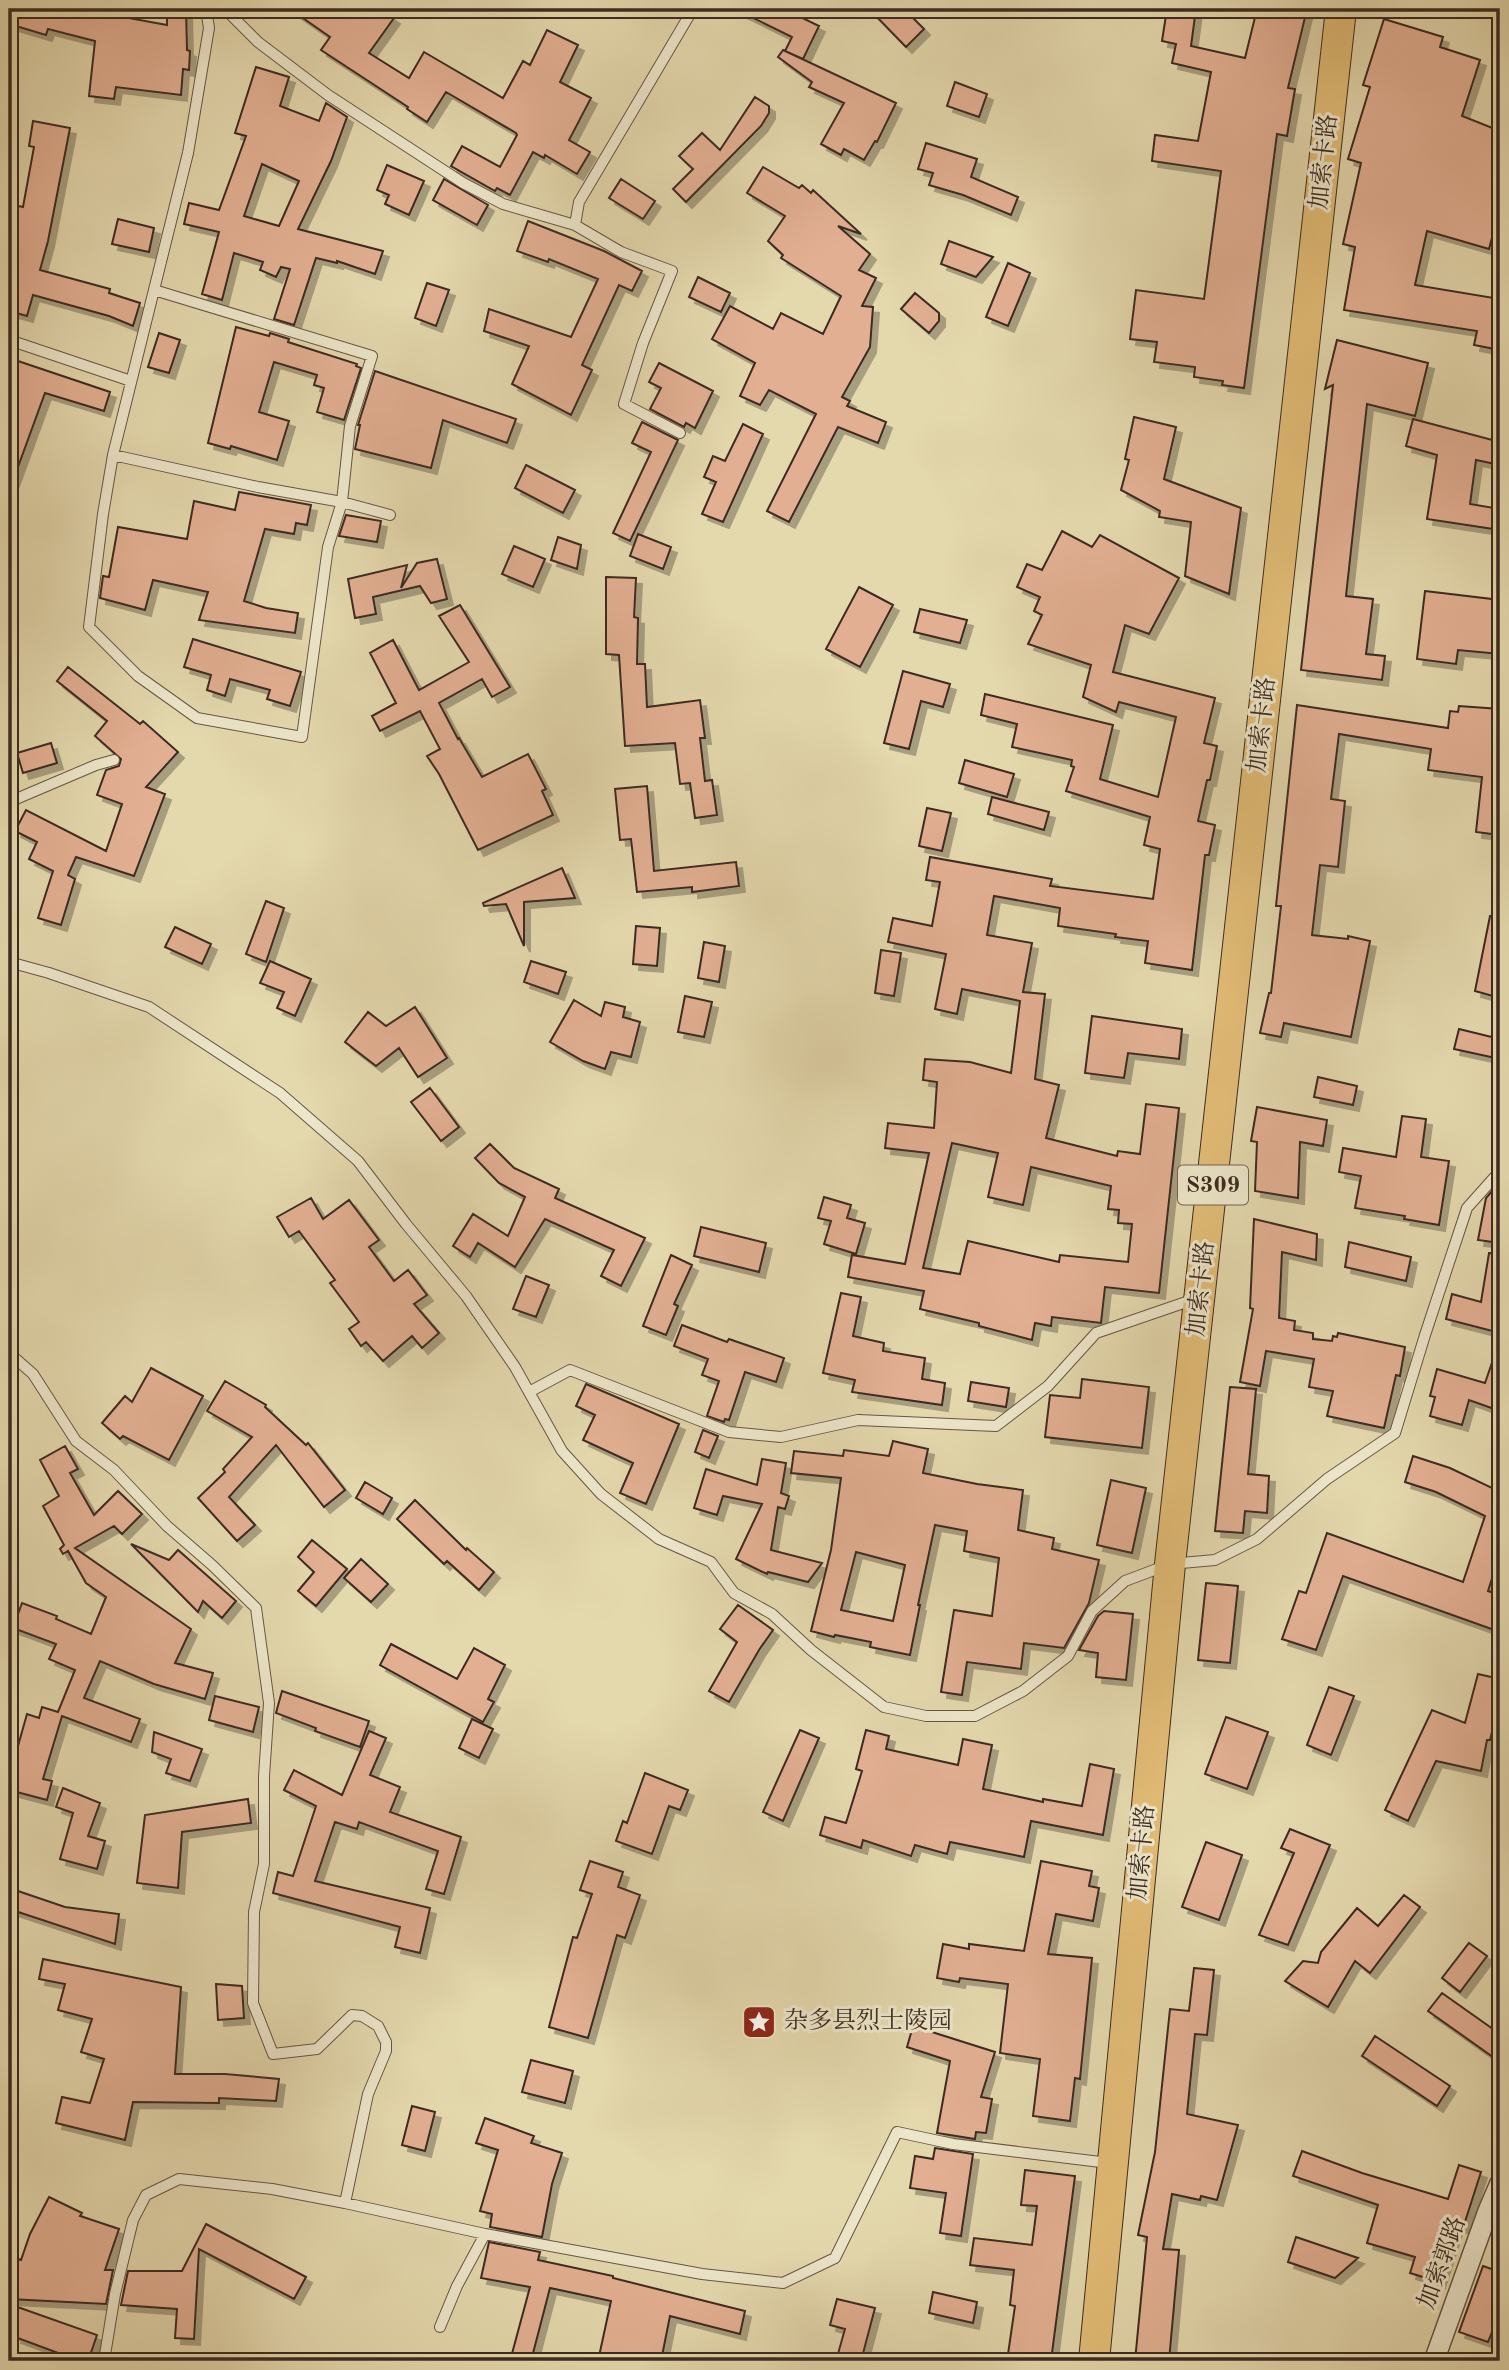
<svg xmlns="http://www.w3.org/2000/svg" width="1509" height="2370" font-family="'Old Standard TT','Noto Serif SC',serif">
  <defs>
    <filter id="shadow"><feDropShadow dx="6" dy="6" stdDeviation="0" flood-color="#0004"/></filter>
  </defs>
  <rect width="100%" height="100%" fill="#e4d8ad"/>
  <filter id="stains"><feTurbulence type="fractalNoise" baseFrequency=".00286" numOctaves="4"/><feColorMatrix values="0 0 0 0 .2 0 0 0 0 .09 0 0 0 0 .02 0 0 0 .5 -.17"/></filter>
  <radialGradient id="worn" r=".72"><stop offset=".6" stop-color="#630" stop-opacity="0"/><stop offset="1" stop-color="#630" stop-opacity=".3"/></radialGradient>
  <path fill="#e2af92" stroke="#3d2b21" stroke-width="2" fill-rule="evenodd" filter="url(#shadow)" d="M9,9H113L112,15L167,25V9H186L187,50L190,51L189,70L183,69L181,95L116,87L114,99L89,96L95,41L48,29L46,35L9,24Z
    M290,9H381L394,18L369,53L409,78L424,52L503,98L523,61L530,65L547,30L578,45L560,82L591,98L569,140L590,152L577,174L545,155L544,158L533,152L510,195L497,188L495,191L451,166L462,146L500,167L517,135L516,133L446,92L427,122L407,109L408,107L321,50L330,37Z
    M735,9H784L819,26L803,59L785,51L792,37Z
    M869,9H904L924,29L906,47Z
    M1167,9H1196L1191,46L1245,58L1257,9H1307L1288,88L1295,89L1287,136L1277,134L1244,388L1222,385L1223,381L1194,377L1195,367L1154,362L1157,342L1130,339L1136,290L1204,299L1221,171L1152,161L1155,135L1198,141L1211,72L1172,63L1176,44L1162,41Z
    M1384,19L1443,37L1440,47L1480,60L1462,116L1500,131V207L1489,249L1427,231L1415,285L1500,299V350L1474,345L1477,331L1344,310L1355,247L1343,244L1361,163L1348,159L1370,87L1363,85Z
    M783,50L896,103L877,142L875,141L864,160L844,149L841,155L821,144L844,103L809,87L812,82L778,57Z
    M256,67L289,77L280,106L319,121L326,103L347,117L331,161L298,229L383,251L375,274L337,261V263L316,258L294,325L274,319L290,269L281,267L276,277L260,270L263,262L234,253L222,300L202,294L219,232L184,224L189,203L219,210L246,136L235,133ZM262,164L299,181L279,226L244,216Z
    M955,82L987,94L979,117L947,106Z
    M755,97L769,106V113L761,126L686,202L673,189L693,169L679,156L702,133L720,150Z
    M33,121L70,128L48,241L40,270L110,289L109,293L140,303L133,326L109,316L33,295L27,316L9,311V253L14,235L9,234V204L23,207L34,147L29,146Z
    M926,143L977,159L971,177L1018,197L1011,215L963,195L929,185L933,173L918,169Z
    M387,165L424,181L409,215L385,204L389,195L377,190Z
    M763,167L799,188L802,185L811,193L813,190L861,234L838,226L870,254L859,270L876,278L862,306L873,307L870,347L842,397L850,401L847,406L886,422L878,443L838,427L789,522L767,511L816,414L769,390L760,405L740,396L755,363L712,339L730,306L773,329L781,313L823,334L841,296L781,258L783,255L768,241L785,216L747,193Z
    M444,179L488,205L477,225L433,200Z
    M621,179L655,201L643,219L609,198Z
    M118,219L154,228L149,252L112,244Z
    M528,221L604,251L642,271L632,291L619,285L582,365L592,370L571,415L512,384L529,346L484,331L489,309L571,337L598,279L549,259L548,262L517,251Z
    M949,241L993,257L976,277L941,264Z
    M1008,263L1030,273L1008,326L986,317Z
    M698,277L730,293L721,312L689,297Z
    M427,283L449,290L436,326L415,318Z
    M915,293L939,313V321L929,333L901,309Z
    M236,327L269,336L270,333L289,339L288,342L357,364L356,366L361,368L344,420L317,412L324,388L314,385L317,375L274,362L259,412L289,421L277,460L231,446L230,449L208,443Z
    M159,333L180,340L169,373L148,367Z
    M1337,340L1428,363L1415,416L1367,404L1346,596L1373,599L1366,654L1385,656L1382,680L1301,670L1333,385L1325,389Z
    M9,358L110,392L104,411L45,393L11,486H9Z
    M659,363L713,391L695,428L686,423L684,427L650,409L661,388L649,382Z
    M375,371L516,419L507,443L443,420L431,468L355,449L360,425H358Z
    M1134,417L1176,427L1164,479L1241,508L1229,594L1185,576L1191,522L1159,517L1160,511L1121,490L1129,460L1125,459Z
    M1413,419L1500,442V465L1476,460L1470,504L1500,509V530L1427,519L1437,455L1406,446Z
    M642,422L678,440L630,541L613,533L651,452L632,443Z
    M743,424L763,434L723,522L702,514L716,482L704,477L713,456L725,461Z
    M526,465L575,490L563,513L515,488Z
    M239,492L311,505L307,525L296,523L294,534L265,529L244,601L266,608L298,613L295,633L199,620L208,592L153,580L145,610L100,598L103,576L109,577L118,527L187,539L194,501L235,510Z
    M346,515L381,521L377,542L339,536Z
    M1062,531L1092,547L1100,535L1179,578L1149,634L1125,625L1113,672L1215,698L1204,743L1217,746L1210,780H1207L1198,821L1215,825L1209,855H1205L1192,970L1145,963L1148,941L1115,937L1116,934L1058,926L1060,908L994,896L987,935L1032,943L1023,992L1045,994L1035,1079L1059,1085L1046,1138L1117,1156L1118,1151L1140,1154L1146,1104L1179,1108L1159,1293L1105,1287L1101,1323L1052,1317L1051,1326L1035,1323L1032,1340L979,1326V1323L920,1309L924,1291L848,1277L852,1255L905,1264L929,1153L885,1148L888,1123L934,1128L937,1082L923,1080L925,1059L970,1062L1011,1073L1020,1001L962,989L957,1014L935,1009L946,954L888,942L893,918L932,926L940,882L926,880L930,857L1052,879L1050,886L1153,899L1160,849L1144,845L1150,817L1066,791L1074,767L1071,766L1072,760L1012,747L1017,724L981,715L985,694L1113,725L1100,779L1158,797L1176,717L1119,702L1116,712L1083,697L1091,665L1028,644L1042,615L1034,611L1040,597L1017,587L1027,564L1042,570ZM952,1143L998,1153L988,1197L1023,1205L1031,1167L1111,1186L1108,1209L1119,1210L1118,1223L1132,1224L1128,1262L1060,1255L1059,1262L968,1241L960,1274L923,1268Z
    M638,534L671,547L663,569L630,556Z
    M558,537L581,545L577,569L551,560Z
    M514,546L545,559L533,587L502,574Z
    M437,559L447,599L431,603L420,586L373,597L376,614L355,618L348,579L407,565L401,588L417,563Z
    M606,577L636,578L634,617L638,618L637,664H645L647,707L700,700L705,738H700L705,781L712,780L717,815L695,818L690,783L680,784L675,743L625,746L619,655L606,654Z
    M859,587L893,605L860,667L826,649Z
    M1425,591L1500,600V654L1458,650L1456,664L1417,659Z
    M460,605L510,687L492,697L482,679L439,703L458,739L459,738L482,777L528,754L546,789L542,791L553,815L478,850L439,774L427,756L440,749L420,711L380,731L372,716L396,703L370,653L393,640L419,690L469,662L439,616Z
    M920,609L967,620L960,643L914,632Z
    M193,639L301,672L290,706L267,699L270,690L230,679L225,696L207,690L211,675L184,667Z
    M68,667L140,724L143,721L178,752L146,787L165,794L134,876L76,857L68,875L75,879L61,925L38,918L53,871L29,859L37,842L15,831L26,810L106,851L122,804L97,795L106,770L119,766L121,759L95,736L107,721L57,681Z
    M903,671L950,684L943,707L921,701L909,749L884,743Z
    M1297,705L1448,728L1450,711L1458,712L1459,706L1500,709V835L1476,832L1482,777L1428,770L1431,749L1339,734L1331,799L1345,801L1338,867L1320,865L1312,935L1348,939V936L1370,941L1351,1037L1284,1023L1281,1037L1260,1033L1269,993H1271L1281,906H1276Z
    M51,743L57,763L23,773L17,753Z
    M965,760L1014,774L1007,797L959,783Z
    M647,786L654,871L736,862L739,886L692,892V887L637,892L631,839L620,840L615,789Z
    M992,797L1049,812L1044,830L988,814Z
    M927,808L951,813L942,851L919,846Z
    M562,868L575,898L524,902V946L506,904L484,906L483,903Z
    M266,901L284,908L266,962L246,954Z
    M1490,916H1500V998L1475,991Z
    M636,926L660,928L657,966L633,964Z
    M175,927L211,944L202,964L165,947Z
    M704,942L725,946L719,982L698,978Z
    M881,950L901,953L894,996L875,993Z
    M270,961L311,979L295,1016L277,1008L284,992L260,983Z
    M531,961L566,972L558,994L524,982Z
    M685,996L712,1002L704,1037L678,1032Z
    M574,1000L601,1016L605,1002L625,1007L623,1017L640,1022L631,1057L611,1052L605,1069L583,1061L550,1042Z
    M415,1007L447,1058L418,1077L399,1048L376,1066L345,1042L368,1012L386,1026Z
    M1092,1016L1182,1029L1179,1059L1128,1053L1124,1078L1085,1073Z
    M1459,1029L1500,1039V1059L1454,1049Z
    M1318,1077L1357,1086L1353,1105L1314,1097Z
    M430,1088L459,1127L441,1141L411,1102Z
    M1257,1107L1327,1120L1323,1146L1300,1142L1298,1198L1255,1191L1257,1142L1251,1141Z
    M1402,1116L1426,1119L1421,1157L1449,1161L1439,1225L1404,1219L1405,1216L1355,1208L1361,1176L1339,1172L1343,1148L1396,1157Z
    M490,1144L514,1168L559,1189L555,1198L645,1238L621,1286L601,1276L614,1250L545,1219L515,1267L478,1243L470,1257L453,1246L473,1214L508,1236L525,1197L499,1183L475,1158Z
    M1500,1182V1243L1478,1240L1486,1198Z
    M824,1197L851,1205L847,1218L865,1223L856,1254L824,1244L831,1221L818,1218Z
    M311,1198L323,1219L349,1200L379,1240L369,1247L394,1281L408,1270L427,1295L414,1304L439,1333L422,1348L412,1336L383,1361L366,1342L361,1346L349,1329L359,1322L330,1283L335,1280L299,1231L289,1237L277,1217Z
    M1254,1219L1317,1234L1316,1260L1282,1252L1279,1318L1295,1321L1294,1330L1313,1333V1339L1332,1341L1333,1336L1337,1337L1338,1333L1405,1347L1400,1376L1396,1375L1384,1428L1327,1416L1333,1391L1309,1387L1314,1359L1266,1351L1260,1386L1240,1382L1253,1309L1250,1308Z
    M701,1227L766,1243L759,1272L694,1256Z
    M1349,1242L1411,1257L1406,1281L1345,1267Z
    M1489,1253L1500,1254V1333L1446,1319L1452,1294L1481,1302Z
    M671,1255L692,1265L674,1304L678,1306L666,1335L643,1326Z
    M526,1276L549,1285L536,1317L513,1309Z
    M841,1293L861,1297L853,1336L884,1343L883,1351L925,1358L922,1379L945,1383L942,1405L852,1392L855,1380L823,1373Z
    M682,1325L727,1342L729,1339L784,1358L776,1382L745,1372L729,1420L725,1419L724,1422L707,1416L719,1381L702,1375L708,1359L674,1346Z
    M1497,1348L1500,1349V1411L1469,1400L1462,1425L1430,1416L1435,1397L1430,1396L1437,1369L1485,1383Z
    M151,1368L203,1396L169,1460L123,1436L120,1439L102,1423L125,1396L132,1402Z
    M1082,1379L1149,1387L1142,1448L1045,1437L1050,1395L1080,1398Z
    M225,1381L266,1405L265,1407L306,1445L308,1443L345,1490L324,1507L276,1445L229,1497L255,1525L237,1541L198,1498L225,1472L223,1469L252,1437L207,1411Z
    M971,1382L1009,1388L1006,1407L968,1401Z
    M586,1384L679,1424L646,1504L620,1493L633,1463L583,1440L595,1415L576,1406Z
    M1230,1387L1256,1389L1248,1474L1269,1476L1267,1513L1245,1511L1243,1533L1215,1531Z
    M703,1430L718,1436L709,1458L695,1452Z
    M893,1441L928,1449L923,1473L977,1484L1023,1490L1018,1530L1054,1538L1052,1549L1099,1560L1089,1603L1064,1648L1024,1643L1021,1669L967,1662L962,1695L941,1692L954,1610L992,1616L999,1558L964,1551L967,1531L935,1525L918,1605H920L910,1655L870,1647L871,1642L835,1635L834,1637L811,1631L831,1550L841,1478L791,1473L794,1451L843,1456L844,1450L889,1456ZM856,1552L905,1565L893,1621L841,1610Z
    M65,1446L78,1469L70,1473L94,1515L118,1491L142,1514L122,1534L114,1526L75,1548L191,1629L175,1663L213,1673L205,1699L154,1684L100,1661L84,1698L140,1719L131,1742L62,1716L43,1779L52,1781L47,1800L9,1790V1778L27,1714L39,1718L42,1707L58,1712L75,1670L49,1659L56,1644L13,1628L22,1603L57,1616L56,1619L91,1634L106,1597L86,1583L68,1551L63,1554L60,1549L64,1545L43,1506L59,1496L40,1460Z
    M1413,1456L1450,1468L1494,1489L1497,1481L1500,1482V1553L1488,1591L1500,1595V1632L1343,1576L1316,1650L1282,1639L1299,1591L1306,1593L1327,1533L1463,1582L1485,1516L1436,1492L1405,1482Z
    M762,1459L786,1463L781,1493L789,1496L785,1509L778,1507L771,1550L822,1563L808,1582L768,1572L767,1574L736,1559L762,1504L723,1496L717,1515L694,1508L706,1469L757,1485Z
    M1111,1480L1146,1488L1132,1553L1097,1545Z
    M365,1482L392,1498L383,1514L356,1498Z
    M415,1500L466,1550L467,1548L494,1572L479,1590L447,1561L444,1564L397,1519Z
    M312,1540L347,1569L316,1606L298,1591L314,1572L298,1557Z
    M131,1544L169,1560L178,1550L236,1601L222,1618L203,1601L198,1612Z
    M361,1559L388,1584L371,1602L344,1578Z
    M1206,1583L1238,1586L1230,1663L1198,1660Z
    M738,1605L773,1630L759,1650L729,1702L709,1691L737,1642L720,1629Z
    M1104,1611L1133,1614L1126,1680L1096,1677L1098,1653L1079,1650L1098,1616Z
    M391,1644L457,1679L474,1648L505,1665L488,1699L494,1702L483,1722L380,1665Z
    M1478,1674L1500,1679V1699L1490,1740H1487L1481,1771L1436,1761L1408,1821L1385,1810L1432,1710L1465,1723Z
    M1329,1687L1354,1696L1331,1755L1307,1745Z
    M282,1691L369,1721L360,1747L315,1731L316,1728L276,1713Z
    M215,1696L259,1707L253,1732L209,1720Z
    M1226,1717L1268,1732L1247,1789L1205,1774Z
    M472,1719L493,1729L479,1758L459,1748Z
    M800,1730L819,1738L783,1821L763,1812Z
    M866,1730L889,1736L886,1749L958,1765L963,1739L992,1745L983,1789L1043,1802V1799L1082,1806L1090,1764L1114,1769L1103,1835L1031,1821L1024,1857L950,1842L947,1854L915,1845L911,1856L863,1840L861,1848L820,1835L825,1817L846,1823L862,1771L856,1769Z
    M369,1731L386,1738L370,1775L400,1787L390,1812L461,1837L444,1894L426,1889L438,1851L359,1822L357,1829L335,1822L315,1881L430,1908L420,1953L395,1947L400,1927L273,1893L278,1872L293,1876L316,1806L284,1790L294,1770L342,1795Z
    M154,1732L202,1749L190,1781L166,1773L171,1759L152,1752Z
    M645,1773L688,1790L680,1810L669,1806L652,1854L616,1841L623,1821L627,1823Z
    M63,1788L100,1803L88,1836L105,1841L97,1869L60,1859L73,1813L56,1807Z
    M248,1799L251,1823L182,1832L178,1888L137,1883L145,1815Z
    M1290,1829L1330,1845L1288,1945L1259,1935L1294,1853L1281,1848Z
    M1206,1842L1242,1855L1219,1920L1182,1907Z
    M590,1861L623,1872L618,1887L640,1895L625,1938L617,1935L588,2038L549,2027L573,1937L577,1938L592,1894L580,1890Z
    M1041,1861L1092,1871L1089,1886L1099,1888L1093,1921L1056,1914L1048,1954L1092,1958L1080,2079L1075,2078L1070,2121L1033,2116L1040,2059L1000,2053L1008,1984L960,1978L959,1982L937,1978L943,1944L969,1949V1944L1024,1951Z
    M9,1888L65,1907L119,1914L115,1944L9,1909Z
    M1404,1895L1420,1907L1370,1973L1355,1961L1328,2007L1285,1981L1303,1961L1318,1963L1321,1952L1357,1908L1378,1926Z
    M1469,1943L1487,1956L1460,1992L1442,1978Z
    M43,1959L181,1987L175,2074H225L279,2079L276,2101L219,2098V2103L133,2102L125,2140L56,2123L62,2097L90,2103L104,2059L81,2052L92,2019L58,2010L65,1984L39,1979Z
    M1194,1968L1214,1970L1207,2035L1195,2034L1187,2114L1238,2125L1217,2200L1201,2196L1200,2200L1172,2194L1163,2249L1179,2250L1169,2361H1135L1147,2237L1138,2235L1155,2152L1170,2009L1189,2011Z
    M216,1984L242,1986L244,2018L218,2020Z
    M1442,1993L1500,2034V2062L1428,2011Z
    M913,2026L995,2052L981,2097L992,2099L986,2133L976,2132L975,2139L937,2133L950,2061L907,2047Z
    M1375,2036L1450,2086L1437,2106L1362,2056Z
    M531,2060L573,2071L565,2103L522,2092Z
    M412,2106L435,2112L425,2151L402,2145Z
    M485,2118L534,2136L531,2143L562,2153L552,2184L542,2237L490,2227L492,2214L480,2211L498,2150L476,2143Z
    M935,2148L973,2154L961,2236L940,2233L946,2193L910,2188L915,2156L933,2159Z
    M1302,2151L1362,2173L1448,2199L1459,2165L1481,2172L1463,2228L1457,2226L1439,2282L1410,2273L1415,2257L1367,2243L1378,2205L1293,2176Z
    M1025,2170L1075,2176L1051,2361H1007L1015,2306L1010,2305L1014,2270L970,2265L974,2238L1032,2245L1037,2206L1021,2205Z
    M49,2197L82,2213L80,2216L119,2229L105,2270H113L106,2304L9,2299V2282L18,2259L21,2260L30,2234Z
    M206,2224L306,2277L294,2299L199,2249L194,2339L175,2338L177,2309L121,2305L128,2271H182Z
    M1296,2237L1358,2258L1335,2278L1288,2262Z
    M489,2242L540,2252L538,2260L613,2276V2278L745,2311L740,2334L670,2316L661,2361H598L611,2301L550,2288L531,2361H510L530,2287L481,2278Z
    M1483,2266L1500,2272V2312L1488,2342L1459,2332Z
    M933,2292L977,2302L973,2323L929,2313Z
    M837,2299L875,2308L861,2361H836L845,2329L830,2325Z
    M9,2304L97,2335L88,2361H65L66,2356L15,2337L16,2335L9,2332Z"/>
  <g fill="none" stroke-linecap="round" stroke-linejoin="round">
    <g stroke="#675644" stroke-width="12">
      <path id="lane" d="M225,9L258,42L328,95L463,183L503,204L575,225L621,252L672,271L643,343L624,404L680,433
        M575,225L579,202L693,9
        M154,290L372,356L350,426L342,502L328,547L302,737L197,718L138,676L89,627L103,514L113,455L188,153L209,28L206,9
        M9,340L131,381
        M113,455L258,487L342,502L390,515
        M9,802L96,765L114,760
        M9,962L49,973L149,1007L280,1093L358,1161L406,1224L466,1296L515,1367L562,1451L601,1494L659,1539L711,1562L734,1593L772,1614L811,1650L884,1707L926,1716H975L1023,1691L1068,1656L1092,1611L1125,1581L1170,1564L1215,1560L1257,1539L1327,1479L1395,1433L1425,1335L1467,1208L1500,1171
        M9,1353L33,1374L76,1441L114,1470L167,1526L212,1565L256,1608L269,1703L264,1776V1864L254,1912L253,2003L273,2054L317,2049L352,2015L362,2016L378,2026L386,2042V2051L368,2094L345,2203L485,2234
        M529,1392L570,1370L729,1432L781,1437L858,1420L996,1426L1048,1386L1096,1333L1195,1299
        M440,2327L457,2286L485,2234L702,2274L783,2283L835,2258L897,2132L953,2144L1109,2163
        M104,2361L115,2294L133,2220L146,2195L179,2179L272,2189L345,2203"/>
    </g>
    <g stroke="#675644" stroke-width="22">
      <path id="street" d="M1434,2361L1488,2211L1500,2183"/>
    </g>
    <g stroke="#3d2b21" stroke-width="32">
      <path id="primary" d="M1094,2361L1170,1564L1341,9"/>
    </g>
    <use href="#lane" stroke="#ede6ca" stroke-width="10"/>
    <use href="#street" stroke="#ede6ca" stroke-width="19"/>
    <use href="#primary" stroke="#e2bc76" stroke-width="30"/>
  </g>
  <defs>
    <g id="sight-square" transform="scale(1.75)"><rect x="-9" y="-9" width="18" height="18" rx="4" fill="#8f2418" stroke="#ede6ca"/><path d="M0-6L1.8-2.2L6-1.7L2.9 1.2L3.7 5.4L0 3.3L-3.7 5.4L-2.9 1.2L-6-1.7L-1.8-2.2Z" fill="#fff"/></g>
  </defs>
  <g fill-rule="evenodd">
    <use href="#sight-square" x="759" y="2022"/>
  </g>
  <g text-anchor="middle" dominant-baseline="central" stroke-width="6" stroke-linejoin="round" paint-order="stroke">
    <rect fill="#ede6ca" stroke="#726354" stroke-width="2" x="1178" y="1165.5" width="70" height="39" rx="5"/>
    <g font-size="23" font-weight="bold" fill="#3d2b21">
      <text x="1213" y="1185">S309</text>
    </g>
    <g font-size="24" fill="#3d2b21" stroke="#ede6ca">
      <text transform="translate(1325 162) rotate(-84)">加索卡路</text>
      <text transform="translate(1263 725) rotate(-84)">加索卡路</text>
      <text transform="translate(1202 1289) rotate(-84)">加索卡路</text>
      <text transform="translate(1143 1853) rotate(-85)">加索卡路</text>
      <text transform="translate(1443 2263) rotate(-70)">加索郭路</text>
    </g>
    <g font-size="24" fill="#3d2b21" stroke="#ede6ca" text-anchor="start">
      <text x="784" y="2022">杂多县烈士陵园</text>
    </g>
  </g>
  <rect width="1509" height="2370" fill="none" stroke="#e4d8ad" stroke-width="35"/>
  <rect x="10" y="10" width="1488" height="2349" fill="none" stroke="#3d2b21" stroke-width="3.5"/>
  <rect x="18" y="18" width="1474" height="2335" fill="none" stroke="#3d2b21" stroke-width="2"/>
  <rect width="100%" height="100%" filter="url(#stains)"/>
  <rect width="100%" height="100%" fill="url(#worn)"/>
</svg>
